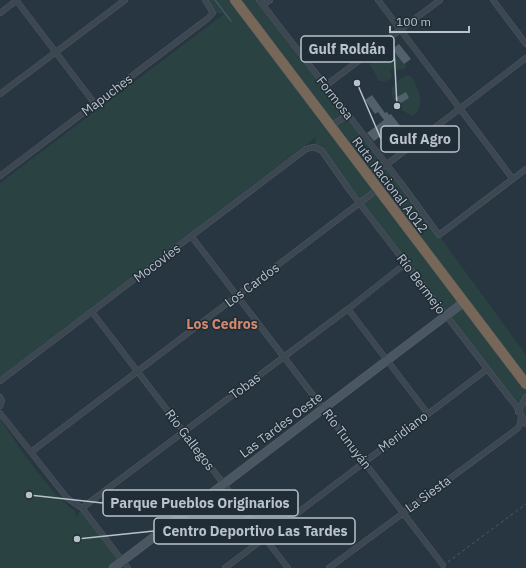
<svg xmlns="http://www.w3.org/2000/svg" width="526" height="568" font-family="'IBM Plex Sans',sans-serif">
  <rect width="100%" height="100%" fill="#283641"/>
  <path fill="#2a4241" d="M205,0H259L401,183L526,355V424L516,406L322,151L314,147L316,137L0,377V183L224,14L213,13Z
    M391,47L407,66L405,69L397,70L394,68L390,70L392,77C387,82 383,82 376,80L378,78L369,64Z
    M406,75L411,76C418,87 427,106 413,116C404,113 389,100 392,89C394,83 401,78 406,75Z
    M0,419C18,445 49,493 75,511L76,518L82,508L122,561L113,568H0Z"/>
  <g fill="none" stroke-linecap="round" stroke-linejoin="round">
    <path stroke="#3f5669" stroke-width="1.5" d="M215,0L231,21"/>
  </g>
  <path fill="#51606b" d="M399,44L411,59L404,64L392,49Z
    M406,92L409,98L399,104L395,98Z
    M372,95L385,113L387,112L389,115L391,114L401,127L391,135L388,131L374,141L367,133L384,120L378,112L375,114L365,100Z"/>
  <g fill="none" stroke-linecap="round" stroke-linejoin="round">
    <g stroke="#5a656e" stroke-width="6">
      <path id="street" d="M16,0L95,104
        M259,0L401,183L439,235L526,169
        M378,0L513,179
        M493,0L526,44
        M263,5L270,0
        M0,13L17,0
        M325,86L440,0
        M0,94L125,0
        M330,126L348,115
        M0,176L207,19L213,13L205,0
        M368,176L386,165L526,58
        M192,237L443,565
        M348,309L428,414
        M92,312L288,568
        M0,381L306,149L314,147L322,151L350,191L516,406L526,424
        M0,397L2,401L0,406
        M518,412L526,397
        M0,413L67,498L82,508L128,568
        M31,452L378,189
        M82,508L348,309L406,263
        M225,568L486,370
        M329,568L518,428L520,424L521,417"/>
    </g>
    <g stroke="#5a656e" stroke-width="9">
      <path id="secondary" d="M113,568L464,302"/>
    </g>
    <g stroke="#46525b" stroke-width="11">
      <path id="highway" d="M235,0L526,384"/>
    </g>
    <path stroke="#4a5f5f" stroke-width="1" stroke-dasharray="3 3" stroke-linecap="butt" d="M448,562L526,504"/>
    <use href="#street" stroke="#3c4751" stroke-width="5.5"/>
    <use href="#secondary" stroke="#4a5763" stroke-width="8"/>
    <use href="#highway" stroke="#766759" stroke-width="10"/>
  </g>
  <g text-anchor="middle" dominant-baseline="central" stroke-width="3" stroke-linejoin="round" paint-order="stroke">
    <g font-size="13" fill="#b9c2cb" stroke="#202c36">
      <text transform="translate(107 95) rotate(-37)">Mapuches</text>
      <text transform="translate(335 98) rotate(52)">Formosa</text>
      <text transform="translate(390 185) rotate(53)">Ruta Nacional A012</text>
      <text transform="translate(157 263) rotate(-37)">Mocovíes</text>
      <text transform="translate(421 284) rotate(53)">Río Bermejo</text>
      <text transform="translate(252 285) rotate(-37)">Los Cardos</text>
      <text transform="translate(245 386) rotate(-37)">Tobas</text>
      <text transform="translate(281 425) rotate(-37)">Las Tardes Oeste</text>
      <text transform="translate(403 432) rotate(-37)">Meridiano</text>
      <text transform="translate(347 439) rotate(53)">Río Tunuyán</text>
      <text transform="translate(190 440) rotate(53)">Rio Gallegos</text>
      <text transform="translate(428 494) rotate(-36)">La Siesta</text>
    </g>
    <g font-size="14" font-weight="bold" fill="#d18a6d" stroke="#202c36">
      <text x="222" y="324">Los Cedros</text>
    </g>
  </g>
  <path fill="none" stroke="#b9c2cb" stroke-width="1.5" d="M397 106L394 49M357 83L381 139M29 495L103 503M77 539L154 531"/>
  <g fill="#b9c2cb" stroke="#202c36" stroke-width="1.5">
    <circle cx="397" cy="106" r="4"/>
    <circle cx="357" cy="83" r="4"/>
    <circle cx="29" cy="495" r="4"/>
    <circle cx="77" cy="539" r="4"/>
  </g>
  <g fill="#202c36" stroke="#b9c2cb" stroke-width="1.5">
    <rect x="301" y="36" width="93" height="26" rx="4"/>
    <rect x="381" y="126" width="78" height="26" rx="4"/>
    <rect x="103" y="490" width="195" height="26" rx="4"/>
    <rect x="154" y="518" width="201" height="26" rx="4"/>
  </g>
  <g font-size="14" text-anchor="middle" font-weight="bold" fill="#b9c2cb">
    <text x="347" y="54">Gulf Roldán</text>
    <text x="420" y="144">Gulf Agro</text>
    <text x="200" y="508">Parque Pueblos Originarios</text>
    <text x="255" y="536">Centro Deportivo Las Tardes</text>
  </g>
  <path d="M390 26v6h79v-6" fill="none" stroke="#b9c2cb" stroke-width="2"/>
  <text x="396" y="26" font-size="12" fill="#b9c2cb" stroke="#202c36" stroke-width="3" paint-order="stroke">100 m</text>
</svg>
